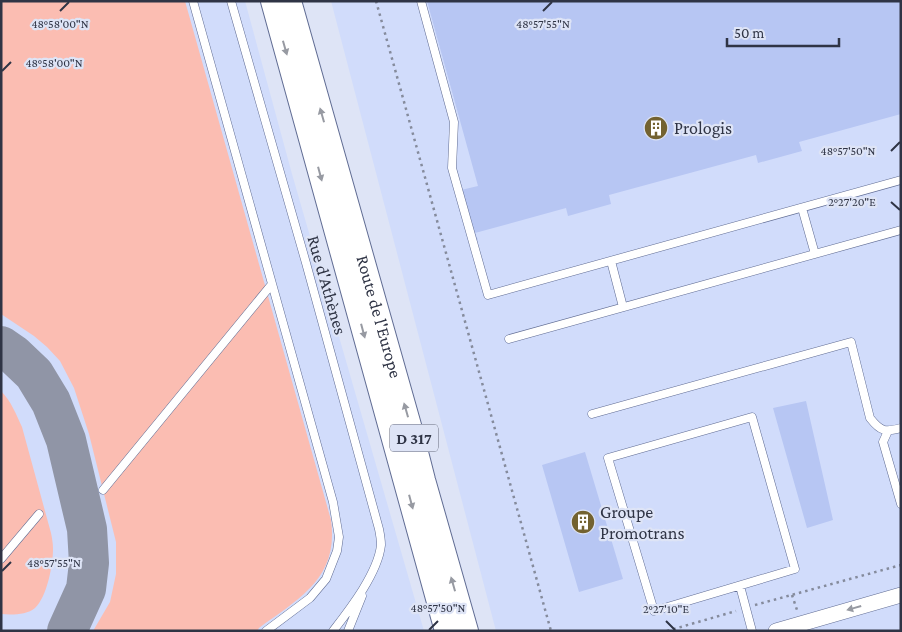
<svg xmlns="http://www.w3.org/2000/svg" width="902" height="632" font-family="'Crimson Pro',serif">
  <rect width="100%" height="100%" fill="#dee4f6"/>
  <path fill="#d1dcfb" d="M1,1H245L292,174L424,631H1Z
    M331,1H901V631H496Z"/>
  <path fill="#fbbdb2" d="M1,1H185L331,520C339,578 300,598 259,628L257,631H93L110,602L116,574V542L89,434L74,388L60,361L47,347L34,336L1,314Z
    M1,391C11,401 16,414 22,427L51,533C52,538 53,543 53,549C53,565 47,597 35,608C27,615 11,615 1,614Z"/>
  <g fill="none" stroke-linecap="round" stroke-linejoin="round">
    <path stroke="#9095a6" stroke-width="40" d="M1,346L14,355L34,374L51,402L66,440L87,529L89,563L86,589L67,631"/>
  </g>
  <path fill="#b7c6f3" d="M427,1H901V114L799,142L802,151L758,163L756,155L609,195L611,204L568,216L566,208L475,233L478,240L475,241L461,190L478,186Z
    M806,401L833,520L807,528L773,408Z
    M585,452L623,579L579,592L542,465Z"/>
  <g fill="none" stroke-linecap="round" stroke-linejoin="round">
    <g stroke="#606c93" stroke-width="9">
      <path id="service" d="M193,1L333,502L339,537L337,551L326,579L310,598L266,631
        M231,1L306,263L379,529C380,534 381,540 381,545C378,573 350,609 333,631
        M421,1L454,122L452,168L488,295L901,180
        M802,208L815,254
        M611,261L623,307
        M509,339L901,230
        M592,414L851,342L870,418C881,432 885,432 901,428
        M752,417L795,569L654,611L608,458Z
        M888,431L883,442L901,504
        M103,490L272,284
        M1,559L39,514
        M740,586L752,631
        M348,631L362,596"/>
    </g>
    <g stroke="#606c93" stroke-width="16">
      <path id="minor" d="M776,631L901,595"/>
    </g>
    <g stroke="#606c93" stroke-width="24">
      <g id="primary">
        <path d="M272,1L446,631"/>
        <path id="s1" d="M290,1L411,429L424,480L467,631"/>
      </g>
    </g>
    <path stroke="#858b9c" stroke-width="2.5" stroke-dasharray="2.5 4" stroke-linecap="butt" d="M376,1L551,631
      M792,595L797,610
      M755,605L901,565
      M667,631L736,611"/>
    <use href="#service" stroke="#fff" stroke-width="8"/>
    <use href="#minor" stroke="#fff" stroke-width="15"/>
    <use href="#primary" stroke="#fff" stroke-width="22"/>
  </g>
  <defs><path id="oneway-solid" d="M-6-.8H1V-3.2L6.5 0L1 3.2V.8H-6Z" transform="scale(1.25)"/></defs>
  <g fill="#979aa2">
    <use href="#oneway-solid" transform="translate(285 48) rotate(74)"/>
    <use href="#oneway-solid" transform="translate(322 115) rotate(-106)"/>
    <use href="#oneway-solid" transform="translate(320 174) rotate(75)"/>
    <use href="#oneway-solid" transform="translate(363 331) rotate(75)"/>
    <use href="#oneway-solid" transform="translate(406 410) rotate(-106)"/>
    <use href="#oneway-solid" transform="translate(411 502) rotate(75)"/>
    <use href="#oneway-solid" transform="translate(453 584) rotate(-106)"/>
    <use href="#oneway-solid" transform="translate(854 608) rotate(164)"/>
  </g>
  <path fill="none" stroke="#2f3445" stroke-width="2" d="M60,11L69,2M543,11L552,2M2,71L11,62M891,151L900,142M891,202L900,210M2,571L11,562M666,621L675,630M429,630L438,621"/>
  <defs>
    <g id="building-disc" transform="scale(1.25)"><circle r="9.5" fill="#736230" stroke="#dee4f6"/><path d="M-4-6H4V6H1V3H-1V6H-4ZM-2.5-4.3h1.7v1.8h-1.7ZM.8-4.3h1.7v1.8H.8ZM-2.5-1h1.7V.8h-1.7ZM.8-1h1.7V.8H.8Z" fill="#fff"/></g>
  </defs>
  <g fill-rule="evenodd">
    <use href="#building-disc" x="656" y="128"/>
    <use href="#building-disc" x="583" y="522"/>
  </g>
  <g text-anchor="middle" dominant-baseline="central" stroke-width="4.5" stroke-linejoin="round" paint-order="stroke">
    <rect fill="#dee4f6" stroke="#64697a" stroke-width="1" x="390" y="424.5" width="48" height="27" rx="4"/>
    <g font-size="16" font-weight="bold" fill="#2f3445">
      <text x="414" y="438">D 317</text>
    </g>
    <g font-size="18" fill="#2f3445" stroke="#dee4f6" text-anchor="start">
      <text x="674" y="128">Prologis</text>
      <text x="600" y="512">Groupe<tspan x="600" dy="21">Promotrans</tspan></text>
    </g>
    <g font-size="18" fill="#2f3445" stroke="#dee4f6">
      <text transform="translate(327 285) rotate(74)">Rue d'Athènes</text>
      <text stroke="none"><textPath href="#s1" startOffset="328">Route de l'Europe</textPath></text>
    </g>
  </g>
  <g font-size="12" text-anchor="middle" fill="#2f3445" stroke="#dee4f6" stroke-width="4.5" stroke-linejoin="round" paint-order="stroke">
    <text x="60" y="28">48°58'00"N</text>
    <text x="543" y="28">48°57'55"N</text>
    <text x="54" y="67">48°58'00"N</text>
    <text x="848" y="155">48°57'50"N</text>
    <text x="852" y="206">2°27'20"E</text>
    <text x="54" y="567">48°57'55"N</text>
    <text x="438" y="612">48°57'50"N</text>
    <text x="666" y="613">2°27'10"E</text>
  </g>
  <rect width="902" height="632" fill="none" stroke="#2f3445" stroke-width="5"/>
  <path d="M727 38v8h112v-8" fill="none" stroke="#2f3445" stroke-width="2.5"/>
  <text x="734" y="38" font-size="15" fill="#2f3445" stroke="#dee4f6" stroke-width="4" paint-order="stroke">50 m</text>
</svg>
